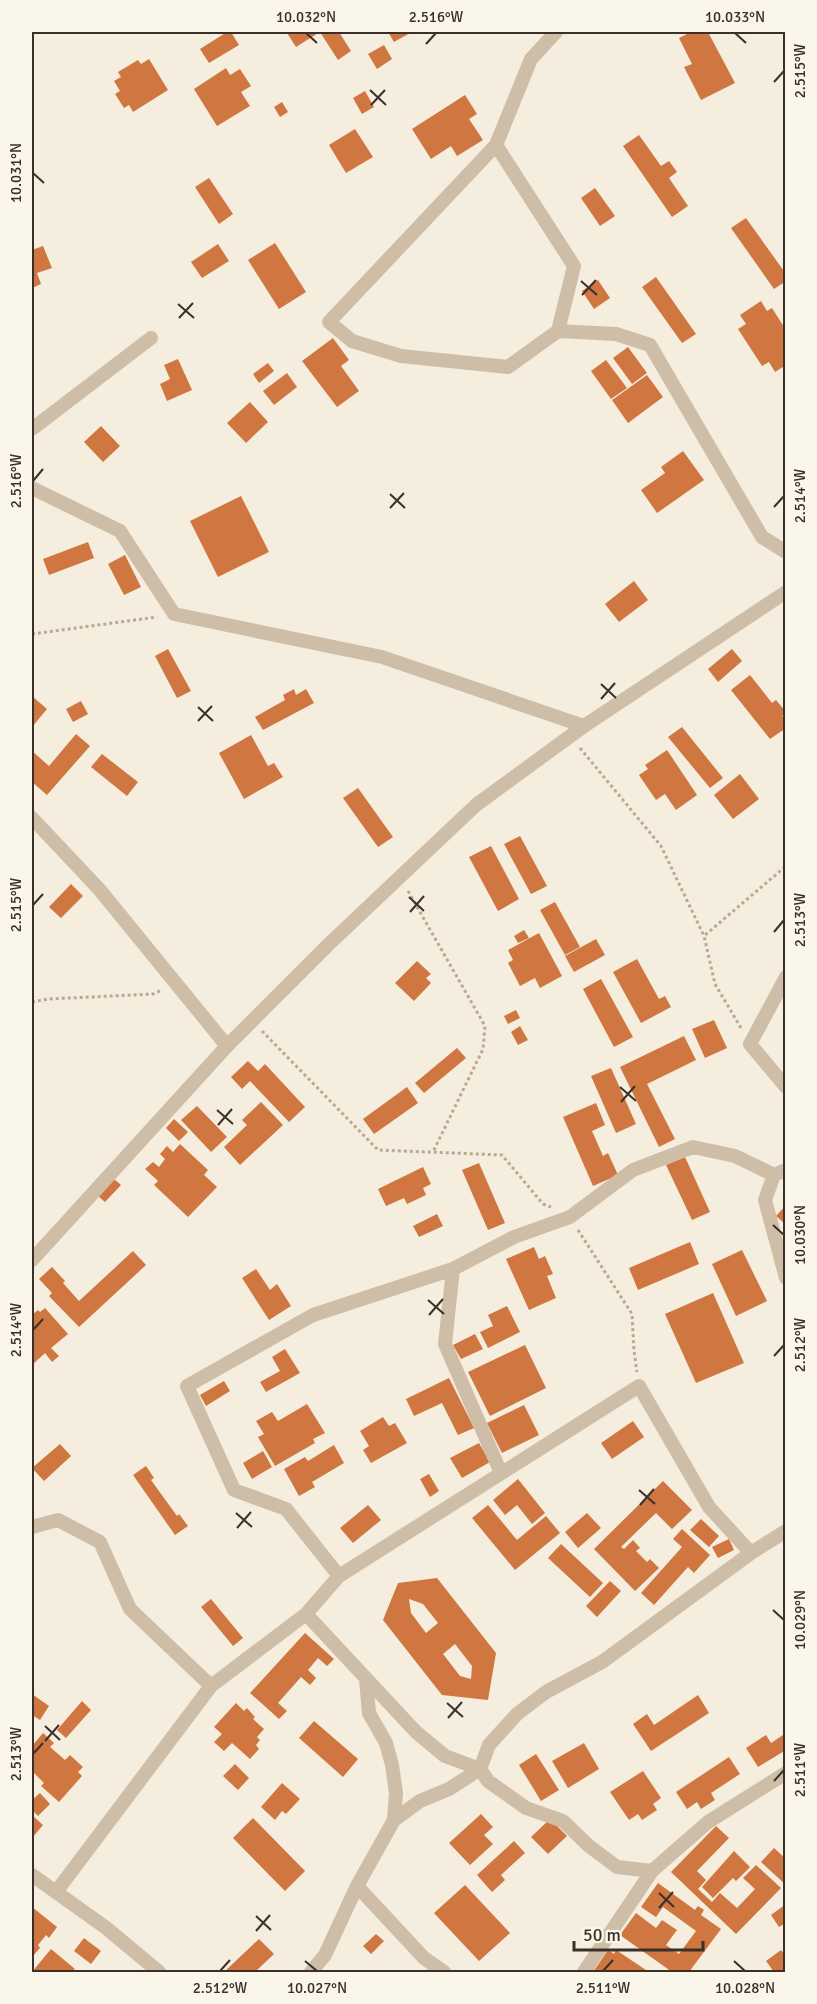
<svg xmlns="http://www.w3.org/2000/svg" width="817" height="2004" font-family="Signika,sans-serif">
  <rect width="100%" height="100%" fill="#f5eddd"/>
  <path fill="#d07640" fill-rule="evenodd" d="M227,32H231L239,45L209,63L200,49Z
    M289,32H339L351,51L338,60L320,32L296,47L287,33Z
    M388,32H412L394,42Z
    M691,32H708L735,83L701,100L684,67L692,64L679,38Z
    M384,45L392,59L377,69L368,54Z
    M149,59L168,90L133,112L129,105L124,108L115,94L120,91L114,81L121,77L118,72L138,60L141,64Z
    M226,68L230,75L240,69L251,86L241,92L250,106L217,126L194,89Z
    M365,91L374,107L362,114L353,98Z
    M465,95L477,114L469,119L483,140L457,156L451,146L431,159L412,129Z
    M282,102L288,112L280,117L274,107Z
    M355,129L373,157L346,173L329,145Z
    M639,135L661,166L669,161L677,172L669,178L688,206L672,217L623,146Z
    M209,178L233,214L219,224L195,187Z
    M595,188L615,216L600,226L581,198Z
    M746,218L786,274V281L774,289L731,228Z
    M275,243L306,292L279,309L248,260Z
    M218,244L229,261L202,278L191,262Z
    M43,246L52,268L37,273L41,284L32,288V250Z
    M656,277L696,334L682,343L642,287Z
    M598,280L610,298L594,309L582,291Z
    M761,301L767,311L772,308L786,330V365L775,372L769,362L762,366L738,329L746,324L740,315Z
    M333,338L349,360L341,366L359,391L337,407L302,361Z
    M628,347L647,373L632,384L613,358Z
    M178,359L192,390L167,401L160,384L170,379L164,365Z
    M606,360L627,388L611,399L591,371Z
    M268,363L274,371L259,383L253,374Z
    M287,373L297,387L274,405L263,391Z
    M647,375L663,397L628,423L612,400Z
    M250,402L268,422L246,443L227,423Z
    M101,426L120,446L103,462L84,442Z
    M683,451L704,480L657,513L641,490L665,473L661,467Z
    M241,496L269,552L218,577L190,521Z
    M88,542L94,558L49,575L43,559Z
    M125,555L141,587L124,595L108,564Z
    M634,581L648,600L619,622L605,604Z
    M168,649L191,691L177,698L155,656Z
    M732,649L742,661L718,682L708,669Z
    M750,675L772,703L776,700L786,712L782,716L786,720V728L770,739L731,690Z
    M294,689L296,695L306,689L314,703L263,730L255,717L285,700L283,695Z
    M33,697L47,709L32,727V699Z
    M81,701L88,714L73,722L66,709Z
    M682,727L723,778L710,788L668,737Z
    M76,734L90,746L47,795L32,782V751L49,766Z
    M251,735L268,766L274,763L283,777L244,799L219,753Z
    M667,750L697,795L676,810L665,794L656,800L639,775L648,769L645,765Z
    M102,754L138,782L127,796L91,767Z
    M740,774L759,799L733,819L714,795Z
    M358,788L393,837L378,847L343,798Z
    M520,836L547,886L531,894L504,844Z
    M491,846L519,899L498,911L469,857Z
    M71,884L83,896L61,918L49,907Z
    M555,902L580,947L565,955L540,910Z
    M524,930L529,938L518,943L514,936Z
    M539,933L562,976L540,988L535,978L520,986L508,963L513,960L508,950Z
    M596,939L605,955L574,972L565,956Z
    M637,959L659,999L665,996L671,1007L641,1023L613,972Z
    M417,961L431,974L426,978L431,983L414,1001L395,983Z
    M601,979L633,1037L614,1047L583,989Z
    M516,1010L520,1018L508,1024L504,1016Z
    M714,1020L727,1048L705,1058L692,1029Z
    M520,1026L528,1040L518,1045L511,1032Z
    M684,1036L696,1060L647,1084L675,1139L659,1147L620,1067Z
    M457,1048L466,1058L424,1093L415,1083Z
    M248,1061L258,1071L265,1064L305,1107L289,1122L250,1081L242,1089L231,1077Z
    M611,1068L636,1124L616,1133L591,1076Z
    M407,1087L418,1103L374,1134L363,1119Z
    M261,1102L283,1125L240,1165L224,1147L247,1125L242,1120Z
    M596,1103L605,1125L592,1131L603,1156L608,1153L618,1175L593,1186L563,1117Z
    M197,1106L227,1137L211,1152L181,1120Z
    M174,1119L188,1132L179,1141L166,1128Z
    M180,1144L208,1170L204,1175L217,1187L188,1217L154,1185L158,1181L145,1169L153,1162L159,1167L165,1159L160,1154L167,1146L173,1152Z
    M685,1157L710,1212L692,1220L666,1165Z
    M479,1163L505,1223L488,1230L462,1170Z
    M423,1167L431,1184L423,1188L426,1195L407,1204L404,1198L386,1206L378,1189Z
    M114,1179L121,1185L105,1202L98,1196Z
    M786,1205V1222L784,1223L776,1216Z
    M437,1214L443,1226L419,1237L413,1226Z
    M690,1242L699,1264L638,1290L629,1268Z
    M534,1247L539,1259L545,1256L553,1274L547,1276L556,1298L529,1310L506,1259Z
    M742,1250L767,1301L736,1316L712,1264Z
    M133,1251L146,1265L79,1327L49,1296L52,1293L39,1279L52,1267L65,1281L63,1283L79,1301Z
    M256,1269L270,1290L277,1284L291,1306L269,1320L242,1278Z
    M713,1293L744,1363L696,1383L665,1314Z
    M507,1306L520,1332L488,1348L480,1332L493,1326L488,1315Z
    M45,1308L68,1334L51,1348L59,1356L52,1362L45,1353L32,1365V1315L38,1310L40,1312Z
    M475,1334L483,1349L461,1359L453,1345Z
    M525,1345L546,1388L490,1416L468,1372Z
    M285,1349L300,1373L266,1392L260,1382L280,1371L272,1357Z
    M449,1378L474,1428L458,1435L442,1403L414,1416L406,1399Z
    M224,1381L230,1391L206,1406L200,1395Z
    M307,1404L325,1433L313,1439L315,1443L275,1466L258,1437L264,1434L256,1421L272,1412L278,1421Z
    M524,1405L539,1435L502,1453L487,1423Z
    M383,1417L389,1426L395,1423L407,1443L371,1463L363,1450L369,1446L360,1431Z
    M633,1421L644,1437L612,1459L601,1443Z
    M479,1443L490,1462L462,1478L450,1458Z
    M60,1444L71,1456L44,1481L32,1468Z
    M334,1445L344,1463L312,1482L315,1487L299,1496L284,1469L305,1457L308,1461Z
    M263,1451L272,1467L252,1479L243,1463Z
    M146,1466L154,1478L151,1480L177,1516L179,1514L188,1526L175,1535L133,1475Z
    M429,1474L439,1491L430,1497L420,1479Z
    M518,1479L545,1513L532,1524L517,1505L505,1515L493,1500Z
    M663,1481L692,1510L672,1529L656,1513L621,1547L624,1549L633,1540L640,1548L636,1551L647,1562L650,1559L659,1568L635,1591L594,1549Z
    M368,1505L381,1520L353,1543L340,1528Z
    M488,1505L517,1540L546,1516L560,1533L515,1570L472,1518Z
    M587,1513L601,1528L578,1548L565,1532Z
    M701,1519L719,1536L709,1547L690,1530Z
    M682,1529L710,1555L694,1573L688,1567L654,1605L641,1593L682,1547L673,1539Z
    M729,1539L734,1550L718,1558L712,1547Z
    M561,1544L603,1583L590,1597L548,1558Z
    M437,1578L496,1653L488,1700L442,1695L383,1620L398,1583ZM409,1599L423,1604L438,1623L426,1633L411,1613ZM455,1644L472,1666L471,1679L460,1676L443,1654Z
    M610,1581L621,1591L597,1617L586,1606Z
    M211,1599L243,1638L233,1646L201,1607Z
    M305,1633L334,1659L327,1666L318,1658L308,1670L316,1678L310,1685L301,1677L278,1703L287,1711L279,1719L250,1693Z
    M32,1694L49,1706L40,1720L32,1715Z
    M698,1695L709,1713L651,1751L633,1724L647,1714L654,1725Z
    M82,1701L91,1710L66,1738L57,1730Z
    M236,1703L244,1711L247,1708L255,1717L253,1719L264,1729L257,1737L260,1740L256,1745L259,1749L250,1759L232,1743L224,1751L214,1742L222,1734L214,1727Z
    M314,1721L358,1759L343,1777L299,1738Z
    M43,1733L54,1743L50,1747L65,1760L70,1755L83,1767L78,1772L82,1776L59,1802L41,1786L44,1783L32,1771V1746Z
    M786,1733V1750L758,1767L746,1748L766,1735L771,1743Z
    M584,1743L599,1769L568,1788L552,1761Z
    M536,1754L559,1790L541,1801L519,1765Z
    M729,1757L740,1774L711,1793L715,1800L701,1809L697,1802L687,1809L676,1792Z
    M235,1764L249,1778L238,1790L223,1776Z
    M643,1771L661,1798L653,1804L657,1810L642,1820L638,1814L629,1820L610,1792Z
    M282,1783L300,1799L286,1814L282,1811L275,1820L261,1807Z
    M40,1793L50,1804L38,1816L32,1810V1800Z
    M481,1814L493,1827L484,1835L493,1844L470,1865L449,1843Z
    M32,1815L43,1825L32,1838Z
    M253,1818L305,1871L285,1891L233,1838Z
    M550,1819L567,1836L548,1854L531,1837Z
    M716,1826L729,1838L697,1871L706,1880L698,1889L712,1902L720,1893L737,1908L755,1889L743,1878L756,1865L781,1888L736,1934L671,1872Z
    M514,1841L525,1853L501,1875L505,1880L492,1892L477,1875Z
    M774,1848L786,1859V1885L761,1862Z
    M734,1851L750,1867L736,1881L733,1878L713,1898L702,1887Z
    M658,1883L695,1910L698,1906L704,1910L701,1915L721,1929L689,1972H672L620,1935L636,1913L656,1928L662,1920L677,1930L666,1945L679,1954L696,1931L663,1907L656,1917L641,1907Z
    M465,1885L510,1933L479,1961L434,1913Z
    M786,1904V1923L779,1927L771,1915Z
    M32,1907L57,1927L49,1938L46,1935L38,1945L40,1948L33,1956L32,1955Z
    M376,1934L384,1941L371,1954L363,1946Z
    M84,1938L101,1951L91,1964L74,1951Z
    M259,1939L274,1954L255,1972H224Z
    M51,1949L75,1969L71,1972H32Z
    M608,1950L614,1954L616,1950L649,1972H593Z
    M781,1950L786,1956V1972H774L766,1961Z"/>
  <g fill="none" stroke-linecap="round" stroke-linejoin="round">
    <path stroke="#baa992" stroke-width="3" stroke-dasharray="3 3" stroke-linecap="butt" d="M32,634L157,617
      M580,748L661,846L704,936
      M408,891L485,1026L483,1049L433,1152
      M32,1002L48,999L153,994L162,990
      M741,1028L715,984L704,936L786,866
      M262,1031L378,1150L502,1155L543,1204L551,1207
      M578,1230L632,1314L634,1351L637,1372"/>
    <path stroke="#cebea8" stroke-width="14" d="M496,145L329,322L352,341L401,356L508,367L558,331L574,266L496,145L531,59L556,32
      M558,331L616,334L650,345L762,537L786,552
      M32,429L151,338
      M32,488L120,531L174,614L382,657L584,726
      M32,818L99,889L227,1046
      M786,977L750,1044L786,1087
      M774,1175L765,1200L786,1278
      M32,1260L227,1046L329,944L476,805L584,726L786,592
      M501,1473L445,1344L453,1269L514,1237L570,1217L633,1170L693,1147L735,1156L774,1175L786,1170
      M32,1527L58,1520L100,1542L130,1609L211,1686
      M339,1576L286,1509L234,1490L187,1386L313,1315L453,1269
      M306,1614L416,1732L445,1756L480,1769L488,1781L526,1808L563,1821L589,1846L617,1867L652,1871
      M366,1680L369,1713L386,1743L392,1765L396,1793L394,1820
      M32,1875L105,1927L159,1972
      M357,1886L424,1958L444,1972
      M56,1892L211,1686L306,1614L339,1576L639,1386L709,1507L751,1553
      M311,1972L325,1955L357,1886L394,1820L420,1801L449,1789L480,1769L489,1745L517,1714L546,1692L602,1662L751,1553L786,1531
      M584,1972L652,1871L708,1822L786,1773"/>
  </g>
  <path fill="none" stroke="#3a3029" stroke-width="2" d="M306,33L317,43M735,33L746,43M426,44L436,33M774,82L784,71M370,90L386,105M371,105L385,90M33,173L44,183M581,281L597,295M582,295L596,280M178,304L194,318M179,318L193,303M33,481L43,469M390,494L405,508M774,507L784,496M390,508L404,493M601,684L616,698M601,699L615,683M198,707L213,721M198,721L212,706M409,897L424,911M33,905L43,894M410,912L424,896M774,932L784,920M620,1087L636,1101M621,1102L635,1086M217,1110L233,1124M218,1125L232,1109M773,1225L784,1235M428,1300L444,1314M429,1315L443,1299M33,1330L43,1319M774,1356L784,1345M639,1490L655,1504M640,1505L654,1489M236,1513L252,1527M237,1528L251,1512M773,1610L784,1620M447,1703L463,1717M448,1718L462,1702M45,1726L60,1740M45,1741L59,1725M33,1754L43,1743M774,1781L784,1770M659,1893L674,1907M659,1908L673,1892M256,1916L271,1930M256,1931L270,1915M305,1961L317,1971M734,1961L745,1971M220,1971L230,1960M603,1971L613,1960"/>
  <rect width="817" height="2004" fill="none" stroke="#fbf6ea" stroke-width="66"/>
  <path d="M574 1941v9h129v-9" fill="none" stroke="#3a3029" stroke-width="3"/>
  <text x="583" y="1941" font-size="18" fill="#3a3029" stroke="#fbf6ea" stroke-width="4.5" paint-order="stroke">50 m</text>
  <rect x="33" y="33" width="751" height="1938" fill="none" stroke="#3a3029" stroke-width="2"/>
  <g font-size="15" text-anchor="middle" fill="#3a3029">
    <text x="306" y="22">10.032°N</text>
    <text x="436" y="22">2.516°W</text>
    <text x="735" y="22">10.033°N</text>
    <text transform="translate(800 71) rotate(-90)" y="5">2.515°W</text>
    <text transform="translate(16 173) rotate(-90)" y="5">10.031°N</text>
    <text transform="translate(16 481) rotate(-90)" y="5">2.516°W</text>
    <text transform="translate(800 496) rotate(-90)" y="5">2.514°W</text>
    <text transform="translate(16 905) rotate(-90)" y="5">2.515°W</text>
    <text transform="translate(800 920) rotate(-90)" y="5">2.513°W</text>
    <text transform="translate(800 1235) rotate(-90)" y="5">10.030°N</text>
    <text transform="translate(16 1330) rotate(-90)" y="5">2.514°W</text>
    <text transform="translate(800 1345) rotate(-90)" y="5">2.512°W</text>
    <text transform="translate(800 1620) rotate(-90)" y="5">10.029°N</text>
    <text transform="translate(16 1754) rotate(-90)" y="5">2.513°W</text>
    <text transform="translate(800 1770) rotate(-90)" y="5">2.511°W</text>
    <text x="220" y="1993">2.512°W</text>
    <text x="317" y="1993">10.027°N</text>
    <text x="603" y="1993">2.511°W</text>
    <text x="745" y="1993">10.028°N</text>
  </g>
</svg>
